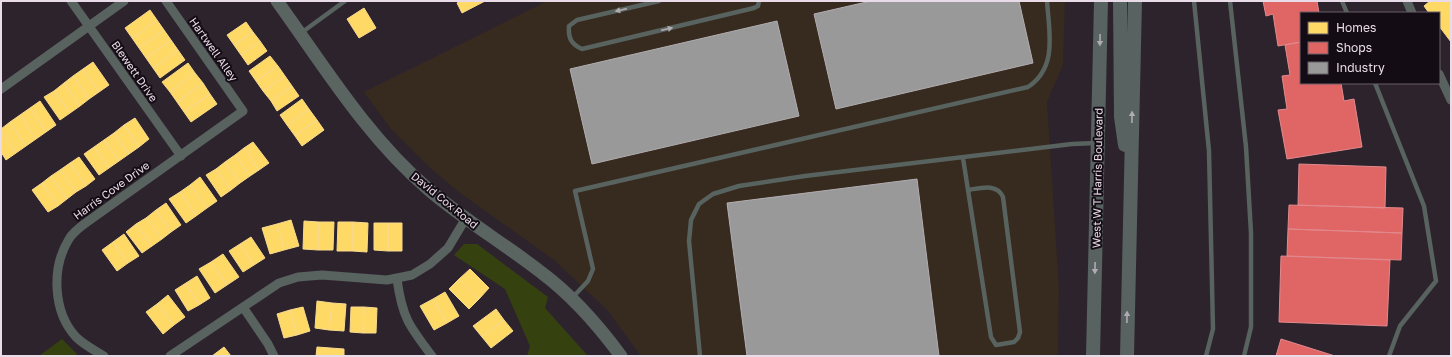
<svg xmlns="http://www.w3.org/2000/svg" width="1452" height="357" font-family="'Golos Text',sans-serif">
  <rect width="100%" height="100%" fill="#2d232d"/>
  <path fill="#372a1f" d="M547,1H1065L1063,65L1047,102L1059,287L1058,356H641L608,311L554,260L460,193L430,168L391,129L364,92Z"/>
  <path fill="#35420f" d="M464,244H477L548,297L545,308L588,356H527L530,346L505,289L454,255Z
    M62,339L77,354L75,356H39Z"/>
  <path fill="#ffd966" stroke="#f8da8d" d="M460,1H485L462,13L457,3Z
    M1430,1H1451V42L1439,26V13H1429L1424,6Z
    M364,8L376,28L359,38L347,19Z
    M150,10L157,20L132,38L125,28Z
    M157,20L164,30L139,48L132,38Z
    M246,22L253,32L234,45L227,35Z
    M164,30L171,40L146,58L139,48Z
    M253,32L260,41L241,55L234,45Z
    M171,40L178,50L153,68L146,58Z
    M260,41L267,51L248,65L241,55Z
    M178,50L185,60L160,78L153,68Z
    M270,56L278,66L256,81L249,71Z
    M93,62L109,85L99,92L83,69Z
    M188,63L195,73L170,92L162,82Z
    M278,66L285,76L263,91L256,81Z
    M83,69L99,92L89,99L73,76Z
    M195,73L203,83L177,102L170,92Z
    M73,76L89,99L80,106L64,83Z
    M285,76L292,86L271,101L263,91Z
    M64,83L80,106L70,113L54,91Z
    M203,83L210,94L184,112L177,102Z
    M292,86L299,96L277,111L271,101Z
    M54,91L70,113L60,120L44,97Z
    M210,94L217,104L191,122L184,112Z
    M302,99L309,109L287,125L280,115Z
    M40,101L56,125L46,132L30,108Z
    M30,108L46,132L36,139L20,115Z
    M309,109L317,120L295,136L287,125Z
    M20,115L36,139L26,146L10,122Z
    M135,118L149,139L139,147L124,125Z
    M317,120L324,130L302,146L295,136Z
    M10,122L26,146L16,153L1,131V129Z
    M124,125L139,147L129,154L114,133Z
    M1,131L16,153L6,160L1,152Z
    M114,133L129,154L119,161L104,140Z
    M104,140L119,161L109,168L94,147Z
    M253,142L269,163L259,170L244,148Z
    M94,147L109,168L99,175L84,154Z
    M244,148L259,170L250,176L235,155Z
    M235,155L250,176L240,183L225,162Z
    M79,157L95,179L86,186L70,163Z
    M225,162L240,183L231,190L216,169Z
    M70,163L86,186L76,192L60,170Z
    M216,169L231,190L221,197L206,175Z
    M60,170L76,192L67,199L51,176Z
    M51,176L67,199L58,206L42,183Z
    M200,177L217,201L207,208L190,185Z
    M42,183L58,206L48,212L32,190Z
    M190,185L207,208L196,216L180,192Z
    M180,192L196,216L186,223L169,199Z
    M166,203L181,225L171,232L156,210Z
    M156,210L171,232L162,239L146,218Z
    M146,218L162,239L152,246L136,224Z
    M291,220L299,246L284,250L277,224Z
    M304,221L319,222L318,250L303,249Z
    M319,222H334L333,250H318Z
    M338,222H353L352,251H337Z
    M353,222L368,223L367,252L352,251Z
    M374,223H388V251L374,250Z
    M388,223H402V251H388Z
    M136,224L152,246L142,253L126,232Z
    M277,224L284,250L270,254L262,228Z
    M124,234L139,256L128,263L113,242Z
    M251,237L265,258L254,265L240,244Z
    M113,242L128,263L117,271L102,250Z
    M240,244L254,265L243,272L229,251Z
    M223,254L239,277L227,285L211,262Z
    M211,262L227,285L215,293L199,269Z
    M470,269L489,288L479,299L459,279Z
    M197,276L210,298L199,305L186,283Z
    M459,279L479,299L469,309L449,289Z
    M186,283L199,305L188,311L175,290Z
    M445,292L459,316L447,323L433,299Z
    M168,295L185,317L174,325L157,304Z
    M433,299L447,323L434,330L420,306Z
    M317,301L332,303L329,330L315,328Z
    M332,303L346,304L344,331L329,330Z
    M157,304L174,325L163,334L146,312Z
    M303,307L310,331L297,335L290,310Z
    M351,307H364L363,333L350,332Z
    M364,307L377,308L376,333H363Z
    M496,309L504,320L482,337L473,326Z
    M290,310L297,335L284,338L277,314Z
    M504,320L513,331L491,348L482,337Z
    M224,347L231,356H212Z
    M317,347L344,349V356H316Z"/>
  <path fill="#e06666" stroke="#e3898d" d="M1263,1H1317L1319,13H1301V42L1278,46L1273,14L1266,16Z
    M1301,42V83H1341L1344,101L1354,99L1362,147L1287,159L1278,110L1287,109L1282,76L1290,75L1285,45Z
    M1299,164L1386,167L1385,208L1298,205Z
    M1289,205L1403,208L1402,233L1288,229Z
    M1288,229L1402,233L1401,260L1287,256Z
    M1281,256L1390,260L1387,326L1279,322Z
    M1281,339L1335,356H1276Z"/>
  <path fill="#999" stroke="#b1adb1" d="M871,1H1019L1033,63L836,109L814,14Z
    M777,21L799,116L592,164L570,69Z
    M917,179L939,356H747L727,203Z"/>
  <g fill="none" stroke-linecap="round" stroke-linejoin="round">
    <path stroke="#58625e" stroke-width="4.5" d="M659,1L577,20L569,26C568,38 571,44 582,49L754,8L758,6L759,1
      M1194,1L1209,151L1213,329L1206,356
      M1230,1L1246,147L1251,233V327L1244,356
      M1342,1L1347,13
      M301,33L345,1
      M1375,83L1424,206L1436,281L1400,326L1389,356
      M963,158L991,337L996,345L1014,342L1018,338L1020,332L1003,197C997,183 981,188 968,190
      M573,297L588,281L593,269L575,191L1028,87C1058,67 1049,32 1047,1
      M700,356L689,241L691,220L699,204L713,194L739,186L805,176L1072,144L1096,143"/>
    <path stroke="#58625e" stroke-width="9" d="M71,1L181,156
      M1407,1L1412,13
      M1439,74L1451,100
      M1,89L124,1
      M397,279C402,317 409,326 432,356
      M243,307L268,344L274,356
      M104,356C94,350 84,345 76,337C53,312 51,268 69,239C73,232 80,227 87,222L243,111L166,1
      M170,356L279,283L298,277L322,275L387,280L412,275L430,264L448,248L466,218"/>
    <path stroke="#5a6461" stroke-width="13" d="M277,1C324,66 367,137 428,189C464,220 505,244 542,273C573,296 598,325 621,356"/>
    <path stroke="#586260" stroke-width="14" d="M1120,1L1121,117L1125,145
      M1093,356L1101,1
      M1127,356L1135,1"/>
  </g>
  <defs><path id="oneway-solid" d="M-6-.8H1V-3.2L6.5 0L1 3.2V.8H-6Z"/></defs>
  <g fill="#afabb1">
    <use href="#oneway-solid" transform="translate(621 10) rotate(167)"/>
    <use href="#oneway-solid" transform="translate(667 29) rotate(-13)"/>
  </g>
  <g fill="#afabb2">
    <use href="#oneway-solid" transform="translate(1100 40) rotate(91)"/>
    <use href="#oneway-solid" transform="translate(1132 117) rotate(-89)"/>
    <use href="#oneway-solid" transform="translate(1095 268) rotate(91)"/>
    <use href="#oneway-solid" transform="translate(1127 317) rotate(-89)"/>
  </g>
  <g text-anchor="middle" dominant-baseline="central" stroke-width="4" stroke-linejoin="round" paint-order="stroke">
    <g font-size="11" fill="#e9dce8" stroke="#140c14">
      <text transform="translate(214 49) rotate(55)">Hartwell Alley</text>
      <text transform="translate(135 71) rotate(55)">Blewett Drive</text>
      <text transform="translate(1097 178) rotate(-89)">West W T Harris Boulevard</text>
      <text transform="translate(111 190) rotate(-36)">Harris Cove Drive</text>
      <text transform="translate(445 200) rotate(39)">David Cox Road</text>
    </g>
  </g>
  <rect width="1452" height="357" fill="none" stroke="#e9dce8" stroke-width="4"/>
  <rect x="1300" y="12" width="140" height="72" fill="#140c14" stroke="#695f69"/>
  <rect x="1308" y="22" width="20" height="12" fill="#ffd966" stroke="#695f69"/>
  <text x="1336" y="32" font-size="12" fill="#e9dce8">Homes</text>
  <rect x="1308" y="42" width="20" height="12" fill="#e06666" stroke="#695f69"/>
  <text x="1336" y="52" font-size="12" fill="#e9dce8">Shops</text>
  <rect x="1308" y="62" width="20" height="12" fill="#999999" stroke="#695f69"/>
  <text x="1336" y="72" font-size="12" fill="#e9dce8">Industry</text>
</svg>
